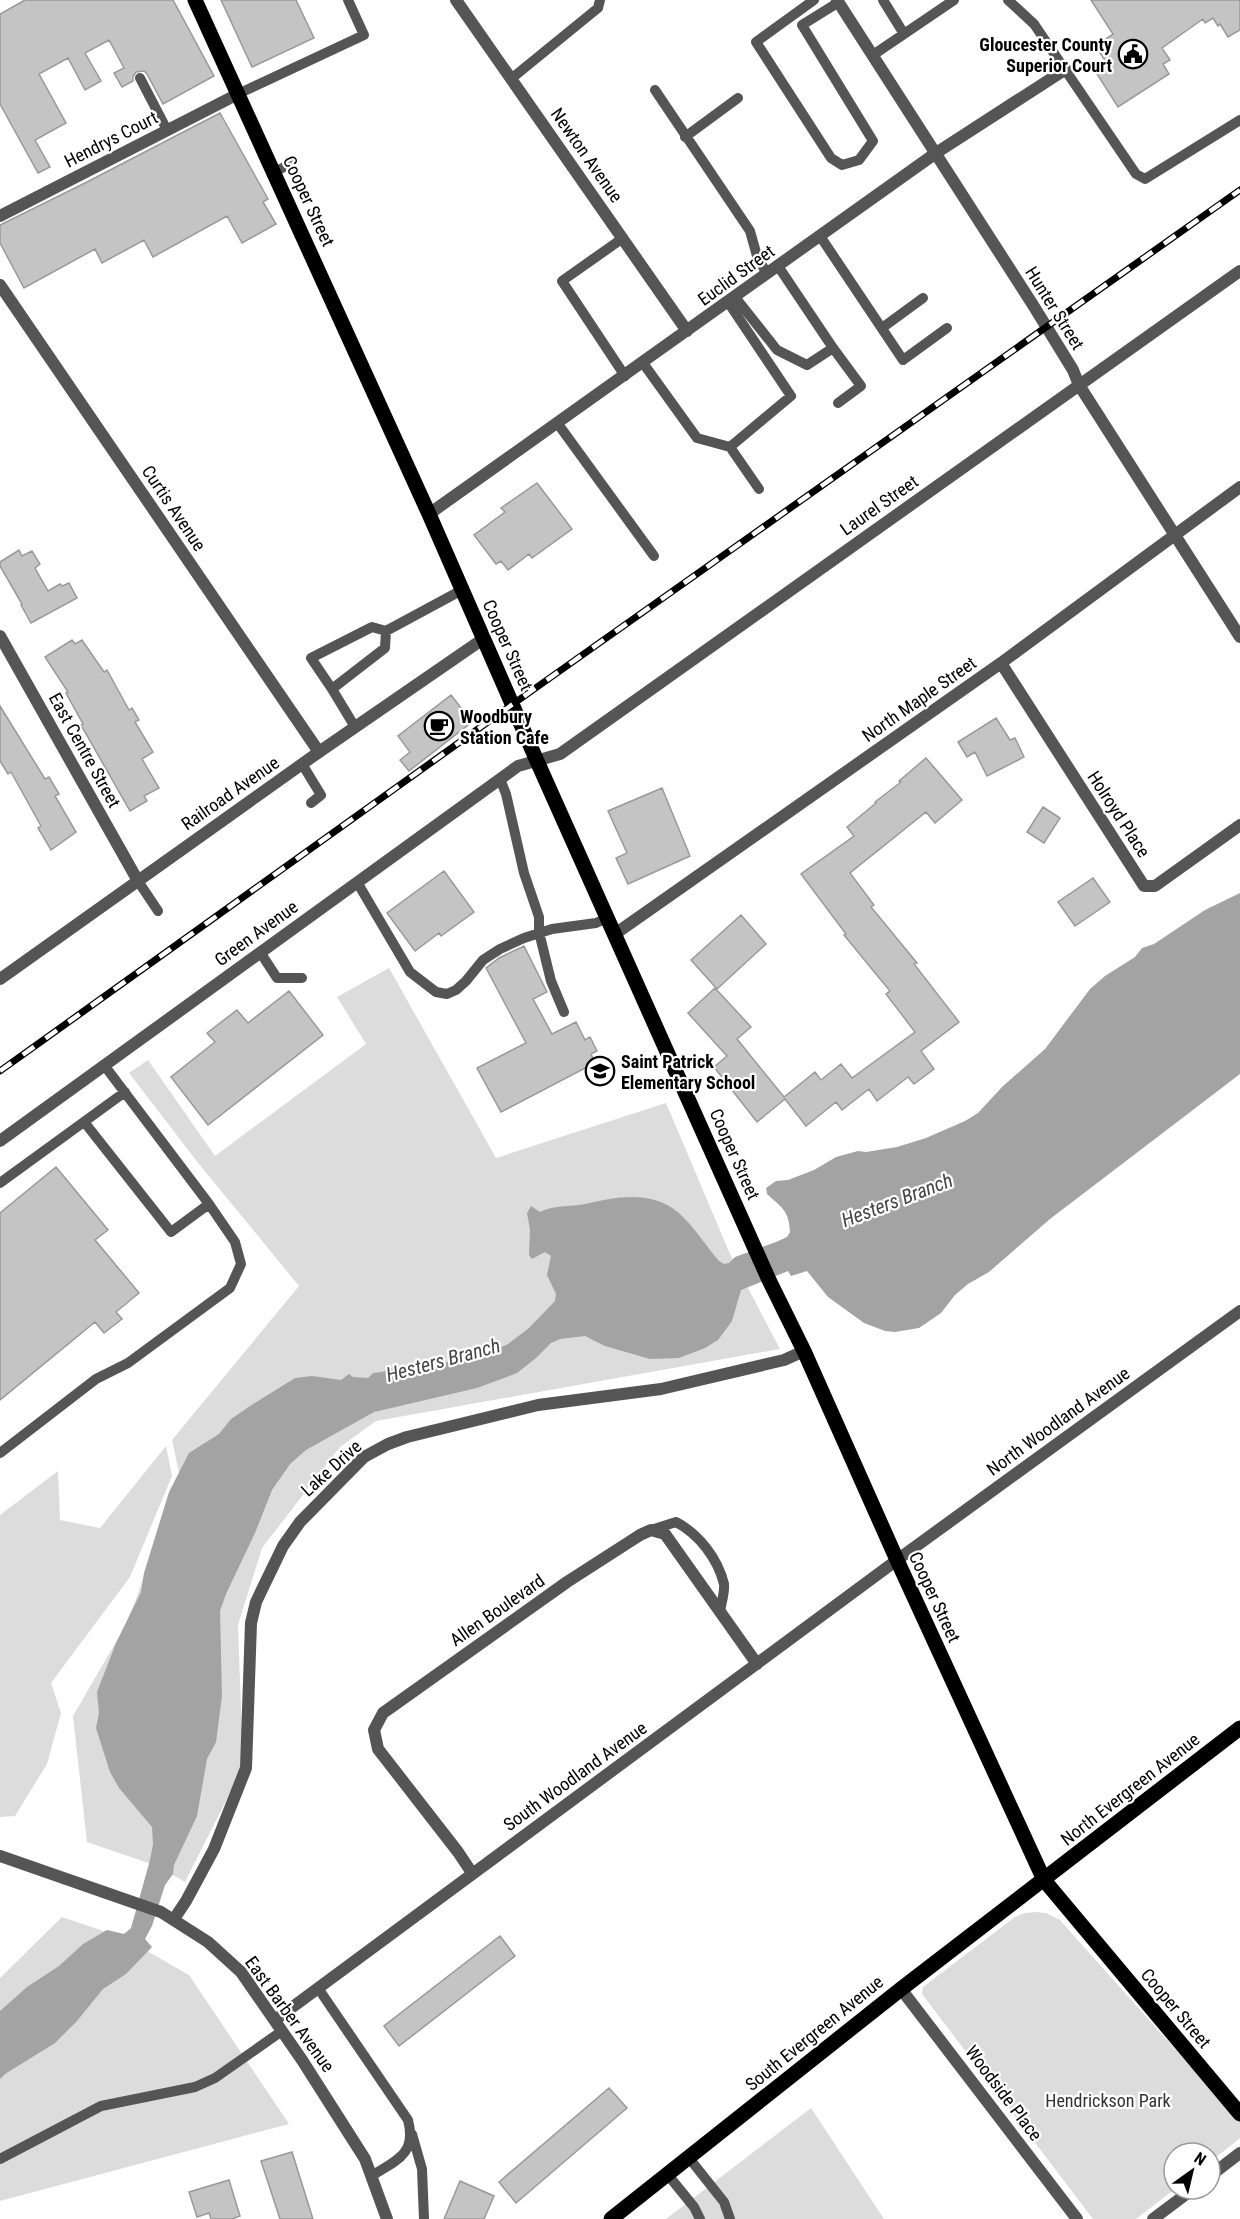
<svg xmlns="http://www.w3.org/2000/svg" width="1240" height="2219" font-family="'Roboto Condensed',sans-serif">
  <rect width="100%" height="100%" fill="#fff"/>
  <path fill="#dcdcdc" d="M389,968L496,1158L666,1103L730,1254L780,1349L376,1421L340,1447L262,1548L238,1625L243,1767L185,1882L157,1866L87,1842L73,1716L124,1628L135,1602L179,1473L172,1440L299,1286L199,1164L129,1073L148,1060L215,1156L366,1044L337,997Z
    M166,1446L172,1476L130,1577L51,1683L61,1713L47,1764L15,1816L0,1817V1515L58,1471L60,1520L100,1528Z
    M1036,1912L1046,1913L1060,1920L1240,2122V2138L1210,2162V2153H1174L1175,2189L1136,2219H1093L922,1994L923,1987L1015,1917L1025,1913Z
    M62,1917L126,1939L189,1975L289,2124L0,2201V1978Z
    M811,2108L884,2219H666Z"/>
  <path fill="#a3a3a3" d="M1240,893V1074L1050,1219L989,1272L968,1284L955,1295L941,1313L919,1328L895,1332L885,1331L864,1323L828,1297L807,1271L791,1276L788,1271L741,1290L732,1321L718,1340L705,1348L679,1358L650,1359L605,1346L585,1336L560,1339L551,1343L536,1358L517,1373L477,1388L374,1412L306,1450L290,1464L272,1490L255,1533L226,1594L220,1611L222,1696L216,1742L207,1759L197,1816L174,1865L173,1874L165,1885L152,1926L145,1939L152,1947L126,1974L103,1989L77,2021L55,2043L5,2074L0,2079V2011L27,1987L59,1966L83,1944L107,1930L124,1934L131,1928L133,1921L150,1860L153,1844L152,1827L119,1788L110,1772L96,1728L99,1713L97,1692L116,1643L141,1592L144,1573L169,1492L189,1453L219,1434L231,1419L253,1404L295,1378L312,1376L341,1380L349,1374L353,1377L368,1378L373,1373L382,1372L395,1366L413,1367L448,1362L475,1353L491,1352L508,1344L529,1328L555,1301L556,1294L547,1275L551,1256L545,1252L532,1259L529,1255L530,1230L527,1213L531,1206L540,1212C553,1205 570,1207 585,1204C619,1196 657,1189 684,1218C697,1231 707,1247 719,1261L724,1264L729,1263L735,1257L776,1242L787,1237L790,1232C789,1210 781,1207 767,1194L766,1188L776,1181L788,1180L814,1170L836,1157L858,1151L866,1152L897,1147L926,1138L965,1121L978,1113L1002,1087L1045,1049L1090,989L1105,976L1135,957L1142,948L1154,944L1205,910Z"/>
  <path fill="#c4c4c4" stroke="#999" stroke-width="1.5" d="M25,0H173L214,76L163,104L147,74L144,71L136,72L133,77V81L122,87L114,73L124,68L109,40L85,53L101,81L85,90L68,58L39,74L66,123L35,140L50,167L38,173L0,104V14Z
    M221,0H296L314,38L252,67Z
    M1091,0H1240V30L1228,37L1220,24L1218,26L1213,18L1205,23L1203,19L1162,48L1170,60L1163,64L1169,74L1118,107L1097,74L1109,66L1095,46L1113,34Z
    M220,113L268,199L263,202L276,224L242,243L227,216L153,257L144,240L102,263L95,249L24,288L0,243V225L87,182Z
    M537,483L572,529L532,558L529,554L508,570L501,561L496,564L474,535L505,512L501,508Z
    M19,550L22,556L32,551L40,564L35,568L48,591L60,584L62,586L69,583L77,598L31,623L21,605L22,604L0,566V562Z
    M72,640L75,644L82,640L104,672L107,670L129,710L132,708L139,720L135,722L153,752L142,759L159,788L144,796L147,801L130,811L81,725L83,724L66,693L68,692L45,657Z
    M451,695L472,722L409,771L400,760L410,752L398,736Z
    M0,706L45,779L49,777L59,794L55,796L76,832L51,850L38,828L41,826L11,772L8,774L0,761Z
    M996,718L1010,740L1015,738L1024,757L987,776L975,752L967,757L958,742Z
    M926,758L962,800L935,823L926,812L850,873L874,905L871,907L917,963L914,964L959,1022L921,1051L934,1069L914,1084L908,1077L877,1101L869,1089L842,1110L836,1102L806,1126L785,1099L757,1122L714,1067L727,1056L688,1013L715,988L751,1027L737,1039L784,1097L815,1072L821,1080L841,1064L852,1078L915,1032L886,994L890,991L844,935L846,934L801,874L854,836L847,827L876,803L875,802L901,782L899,781Z
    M662,788L690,856L628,884L616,858L627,853L608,811Z
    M1043,807L1060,818L1044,843L1027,832Z
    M444,871L474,912L441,936L439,933L415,951L387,913Z
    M1093,878L1110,902L1075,926L1058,902Z
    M741,915L766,944L717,989L691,960Z
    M524,946L547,992L533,999L552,1034L576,1022L585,1040L590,1037L597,1051L591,1054L595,1063L501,1112L477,1068L526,1043L486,968L499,958Z
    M289,991L323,1035L208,1125L171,1077L215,1042L207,1033L237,1010L248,1023Z
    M56,1167L108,1230L95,1240L139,1293L116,1312L122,1319L104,1333L95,1322L0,1400V1213Z
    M500,1936L515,1956L399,2046L384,2026Z
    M609,2088L627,2108L516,2203L499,2182Z
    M292,2152L313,2219H280L261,2161Z
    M229,2180L240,2216L232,2219H211L209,2213L197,2217L189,2192Z
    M460,2181L494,2196L484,2219H444Z"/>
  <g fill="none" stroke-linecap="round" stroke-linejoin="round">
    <path stroke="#555" stroke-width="10" d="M814,0L756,42L831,158L842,165L859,160L873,141L802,25L839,2
      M883,0L904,34
      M1008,0L1034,24L1136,174L1145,179L1240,120
      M873,55L954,0
      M140,78L167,130
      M511,79L598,8L600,0
      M655,90L750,231L757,256L767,274
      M238,94L364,35L348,0
      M685,137L738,98
      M275,172L293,162
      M820,236L903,360L947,328
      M623,238L562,281L625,376
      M735,297L777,350L807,365L833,348L778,266
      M728,302L791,396L730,447L759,489
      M882,328L923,298
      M833,348L861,386L838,403
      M643,363L697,438L730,447
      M558,424L654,556
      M332,689L311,658L372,627L386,631
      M355,727L332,689L385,648L386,631L462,590
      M302,764L321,795L311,803
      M500,779L506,794L524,873L539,917V932L551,981L564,1012
      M138,881L158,911
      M357,882L410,972L436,992L447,994L456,990L466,981L483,960L500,949L524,938L552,929L596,923L607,918
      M260,952L277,978H302
      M85,1123L171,1232L209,1204
      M0,1183L125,1092
      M0,1453L96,1379L128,1363L230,1288L241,1264L235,1242L209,1204L104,1065
      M651,1530L676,1522C699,1534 718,1559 724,1584C725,1592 721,1604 720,1612
      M318,1988L408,2120C417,2154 396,2161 371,2176
      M412,2134L422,2169L424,2219
      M689,2158L724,2202L730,2219
      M0,2159L101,2106L195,2087L215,2078L282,2031
      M668,2175L694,2207L700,2219"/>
    <path stroke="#555" stroke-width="12" d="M456,0L687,331
      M837,0L1033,305L1073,370L1079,385L1240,637
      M0,216L238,94
      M0,285L319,752
      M429,514L936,153L1066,69
      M0,636L138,881
      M1001,663L1144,886H1155L1240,825
      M615,934L1001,663L1240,487
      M0,1141L518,766L560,754L1240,271
      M472,1873L458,1852L378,1749L374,1730L383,1713L567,1582L640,1535L651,1530L665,1534L757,1664
      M174,1919L186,1901L214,1849L246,1768L251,1623L256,1602L283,1546L300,1522L364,1457L388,1444L407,1437L538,1405L661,1389L784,1360L804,1351
      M901,1989L1077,2219
      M275,2020L897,1560L1240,1311
      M1210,2176L1240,2153
      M1153,2219L1193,2189"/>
    <path stroke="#555" stroke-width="12" d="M0,979L319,752L483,639
      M0,1856L161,1912L208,1942L241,1972L302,2060L365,2159L387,2219"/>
    <path stroke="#000" stroke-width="15" d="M195,0L429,514L537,761L769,1280L804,1351L897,1560L1044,1880L1240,2114
      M611,2219L901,1989L1240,1728"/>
    <g stroke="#000" stroke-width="7">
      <path id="rail" d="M0,1071L513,704L1240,190"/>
    </g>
    <use href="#rail" stroke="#fff" stroke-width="4.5" stroke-dasharray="14" stroke-linecap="butt"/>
  </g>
  <defs>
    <g id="civic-ring" transform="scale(1.5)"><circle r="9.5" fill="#fff" stroke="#000" stroke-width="1.5"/><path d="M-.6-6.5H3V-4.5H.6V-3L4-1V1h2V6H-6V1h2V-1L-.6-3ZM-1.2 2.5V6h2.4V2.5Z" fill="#000"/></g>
    <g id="cafe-ring" transform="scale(1.5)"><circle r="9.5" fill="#fff" stroke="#000" stroke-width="1.5"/><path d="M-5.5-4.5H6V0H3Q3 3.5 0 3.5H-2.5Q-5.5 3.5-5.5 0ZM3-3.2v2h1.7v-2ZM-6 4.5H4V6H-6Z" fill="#000"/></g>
    <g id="school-ring" transform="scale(1.5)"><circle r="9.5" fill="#fff" stroke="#000" stroke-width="1.5"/><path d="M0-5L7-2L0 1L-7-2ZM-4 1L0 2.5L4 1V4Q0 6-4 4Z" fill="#000"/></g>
  </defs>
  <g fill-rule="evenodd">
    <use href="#civic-ring" x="1133" y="54"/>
    <use href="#cafe-ring" x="439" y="726"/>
    <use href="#school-ring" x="600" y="1071"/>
  </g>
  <g text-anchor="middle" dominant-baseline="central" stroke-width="4.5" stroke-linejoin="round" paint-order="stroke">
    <g font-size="18" font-weight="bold" fill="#000" stroke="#fff" text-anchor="start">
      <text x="1112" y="44" text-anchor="end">Gloucester County<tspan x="1112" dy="21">Superior Court</tspan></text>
      <text x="460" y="716">Woodbury<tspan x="460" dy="21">Station Cafe</tspan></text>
      <text x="621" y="1061">Saint Patrick<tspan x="621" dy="21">Elementary School</tspan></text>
    </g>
    <g font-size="18" fill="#000" stroke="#fff">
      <text transform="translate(111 139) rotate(-27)">Hendrys Court</text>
      <text transform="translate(587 155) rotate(55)">Newton Avenue</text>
      <text transform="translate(309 201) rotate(65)">Cooper Street</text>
      <text transform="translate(736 275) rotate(-36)">Euclid Street</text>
      <text transform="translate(1055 308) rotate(58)">Hunter Street</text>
      <text transform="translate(879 505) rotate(-35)">Laurel Street</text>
      <text transform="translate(174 508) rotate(56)">Curtis Avenue</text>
      <text transform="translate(508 645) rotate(66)">Cooper Street</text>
      <text transform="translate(919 699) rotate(-35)">North Maple Street</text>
      <text transform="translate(85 750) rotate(61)">East Centre Street</text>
      <text transform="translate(230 793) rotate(-35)">Railroad Avenue</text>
      <text transform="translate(1119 814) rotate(57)">Holroyd Place</text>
      <text transform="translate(256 933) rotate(-36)">Green Avenue</text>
      <text transform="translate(735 1154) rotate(66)">Cooper Street</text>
      <text transform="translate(1058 1421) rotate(-36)">North Woodland Avenue</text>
      <text transform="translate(331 1468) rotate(-42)">Lake Drive</text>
      <text transform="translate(935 1597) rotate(65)">Cooper Street</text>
      <text transform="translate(497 1610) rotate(-35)">Allen Boulevard</text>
      <text transform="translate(575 1776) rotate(-36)">South Woodland Avenue</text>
      <text transform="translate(1130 1789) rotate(-38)">North Evergreen Avenue</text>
      <text transform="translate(1176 2008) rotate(50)">Cooper Street</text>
      <text transform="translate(290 2014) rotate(54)">East Barber Avenue</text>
      <text transform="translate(814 2033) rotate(-39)">South Evergreen Avenue</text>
      <text transform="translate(1004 2093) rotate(53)">Woodside Place</text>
    </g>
    <g font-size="18" fill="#333" stroke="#fff">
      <text x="1108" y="2100">Hendrickson Park</text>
    </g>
    <g font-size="20" font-style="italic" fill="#444" stroke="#fff">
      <text transform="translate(897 1200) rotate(-21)">Hesters Branch</text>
      <text transform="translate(443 1360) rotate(-15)">Hesters Branch</text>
    </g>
  </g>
  <g transform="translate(1192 2171) rotate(34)"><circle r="28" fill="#ffffff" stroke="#999999" stroke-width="1.5"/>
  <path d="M0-4.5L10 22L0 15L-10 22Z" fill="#000000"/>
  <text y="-9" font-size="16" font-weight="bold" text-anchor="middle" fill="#000000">N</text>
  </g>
</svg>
